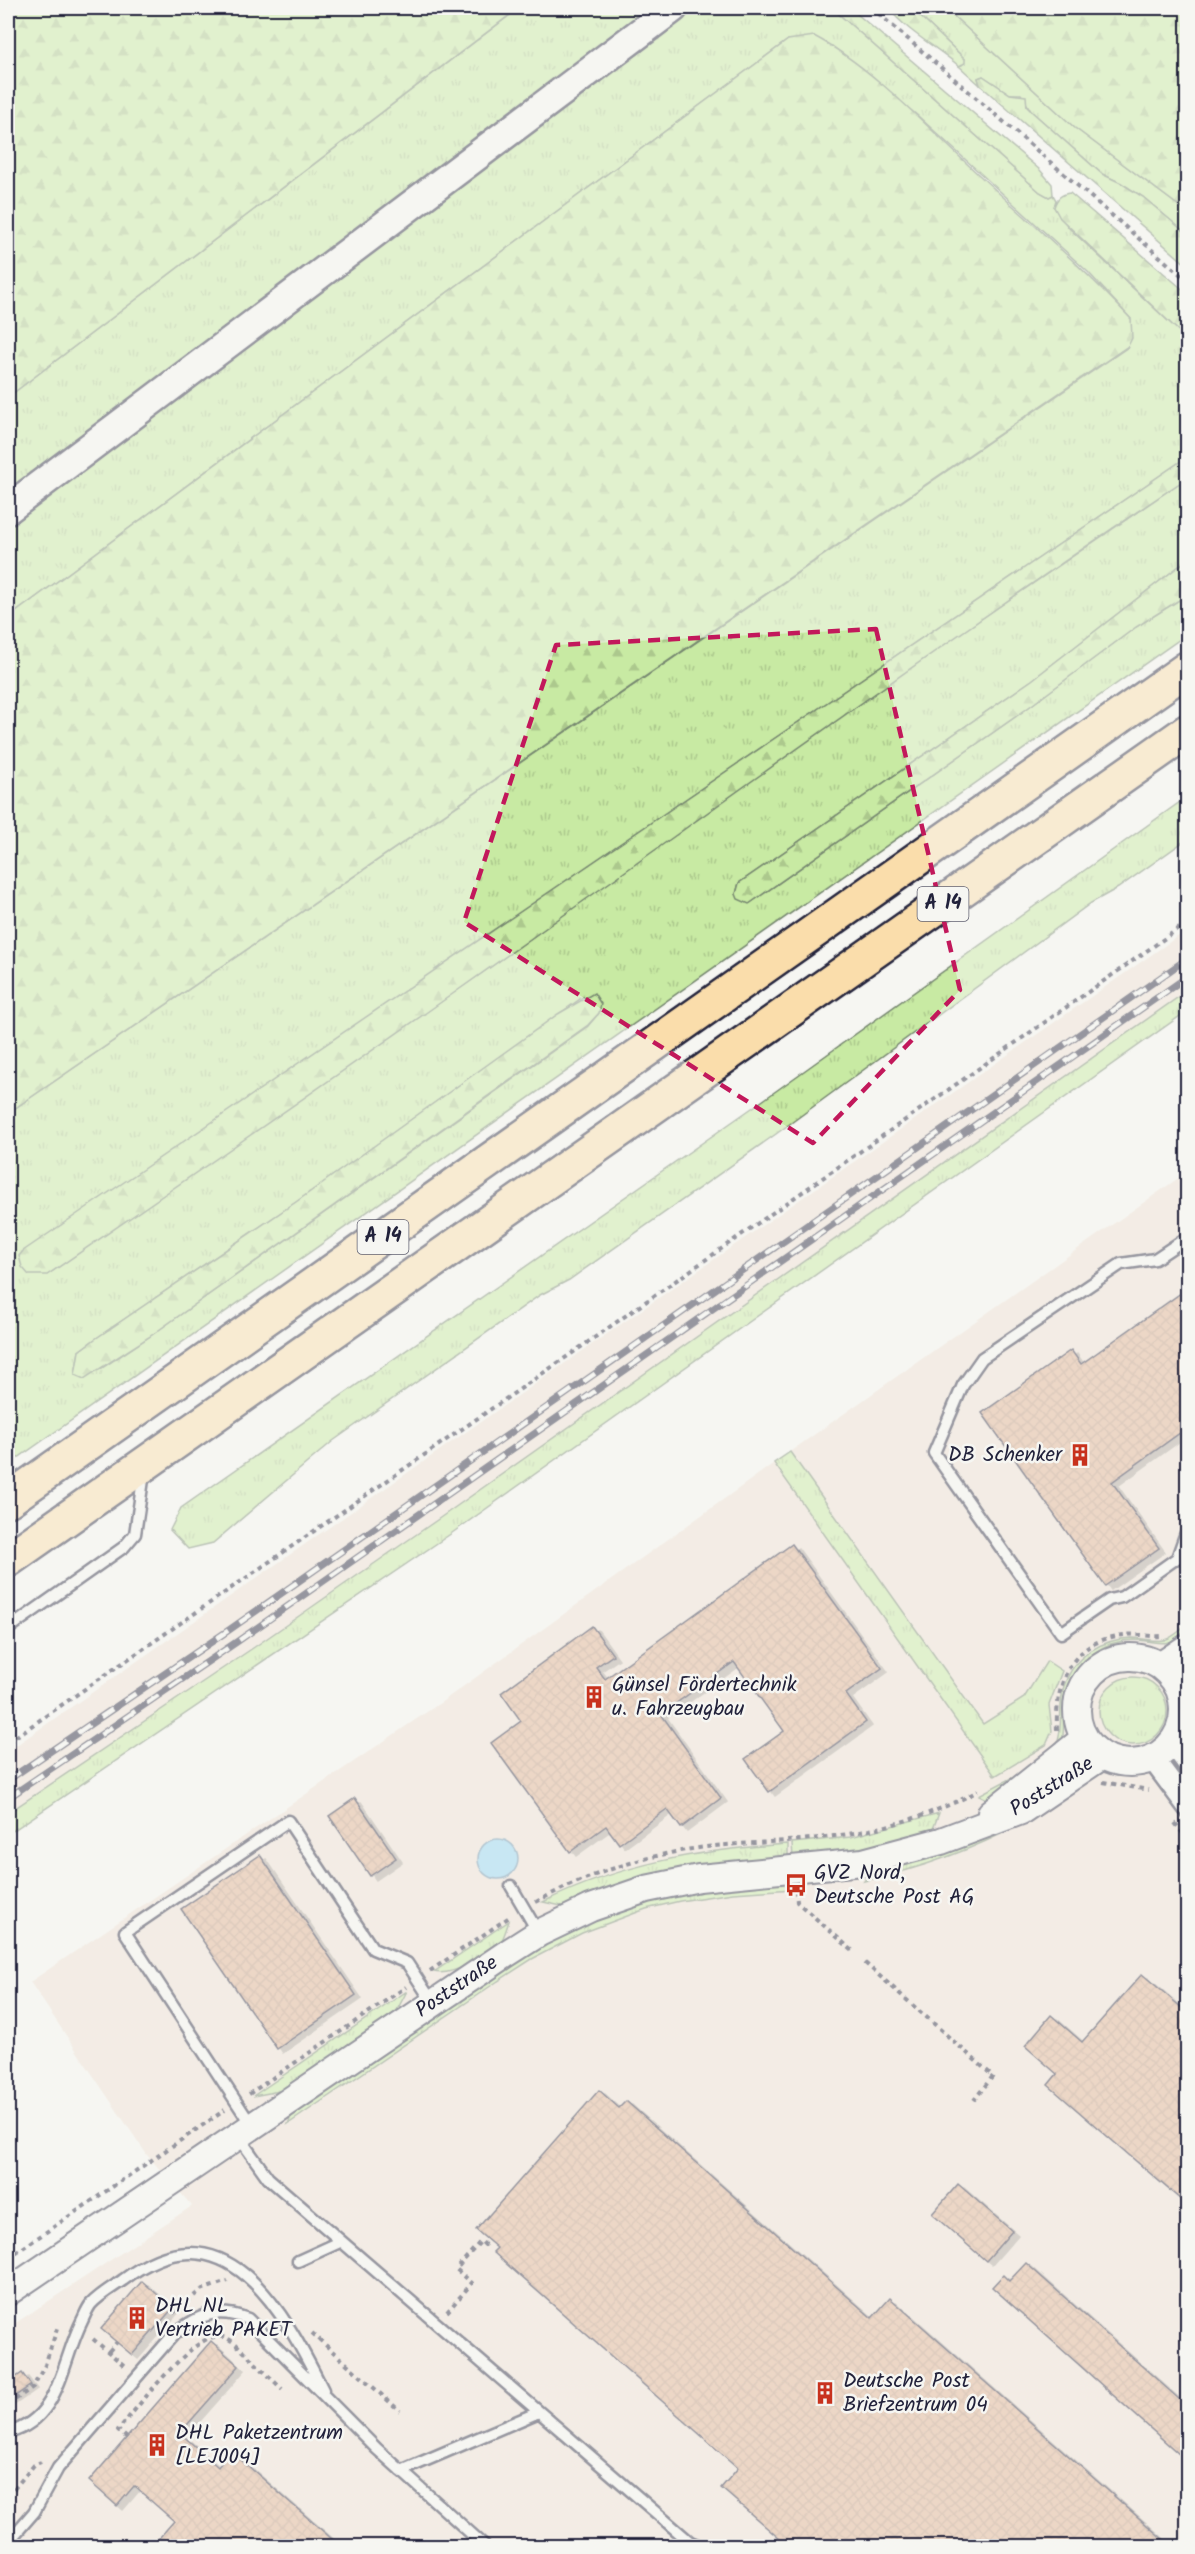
<svg xmlns="http://www.w3.org/2000/svg" width="1195" height="2554" font-family="Kalam,sans-serif">
  <defs>
    <pattern id="grass-tufts" width="24" height="20" patternUnits="userSpaceOnUse" patternTransform="scale(1.5)"><rect width="24" height="20" fill="#c8eaa3"/><path d="M3 7l-1-3M5 7V3M7 7l1-3M15 17l-1-3M17 17v-4M19 17l1-3" fill="none" stroke="#acc88d"/></pattern>
    <pattern id="forest-firs" width="22" height="20" patternUnits="userSpaceOnUse" patternTransform="scale(1.5)"><rect width="22" height="20" fill="#c8eaa3"/><path d="M5 1l3.5 6h-7zM16 11l3.5 6h-7z" fill="#acc88d"/></pattern>
    <pattern id="building-cross-hatch" width="8" height="8" patternUnits="userSpaceOnUse" patternTransform="scale(1.5)"><rect width="8" height="8" fill="#e0b191"/><path d="M0 0l8 8M0 8l8-8" fill="none" stroke="#c0987e"/></pattern>
    <filter id="shadow"><feDropShadow dx="6" dy="4" stdDeviation="0" flood-color="#0004"/></filter>
  </defs>
  <rect width="100%" height="100%" fill="#f6f6f2"/>
  <filter id="ink" filterUnits="userSpaceOnUse"><feTurbulence type="fractalNoise" baseFrequency=".0167" numOctaves="2"/><feDisplacementMap in="SourceGraphic" scale="12" xChannelSelector="R" yChannelSelector="G"/><feConvolveMatrix kernelMatrix="1 2 1 2 8 2 1 2 1" color-interpolation-filters="sRGB"/></filter>
  <g filter="url(#ink)">
    <path fill="#efe1d5" d="M1187,930V1011L452,1533L8,1834V1751Z
      M1187,1172V2546H8V2328L192,2206L147,2155L30,1982L443,1701L774,1463Z"/>
    <path fill="url(#grass-tufts)" stroke="#75866f" stroke-width="1.5" fill-rule="evenodd" d="M519,8H654L8,496V397Z
      M695,8H832L1040,192L1049,197L1053,195L1056,200L1054,207L1069,228L1184,336L1187,343V457L123,1184L47,1275L478,976L870,695L1187,478V560L1032,680L739,883L736,894L750,903L1025,710L1136,627L1187,595V634L8,1465V1113L1128,347L1131,319L1088,272L918,116L832,46L788,40L8,618V525ZM583,997L599,1013L588,1026L149,1337L99,1370L75,1375L79,1351L95,1339L296,1202Z
      M911,8H945L1075,128L1187,212V234L1143,197L1121,183L1102,174L1031,111L1021,94H1010L983,76L978,78L980,85L959,66L962,65L965,59Z
      M1187,797V839L1118,888L1091,903L776,1134L569,1280L540,1295L333,1441L213,1543L188,1549L170,1530L181,1508L762,1101Z
      M1187,991V1011L452,1533L8,1834V1813L253,1648L437,1520Z
      M790,1452L983,1724L1024,1698L1047,1661L1062,1671L1049,1705L1052,1731L1046,1745L995,1776L774,1463Z
      M1187,1625V1633C1165,1649 1159,1641 1135,1640C1105,1640 1077,1659 1067,1687C1060,1706 1066,1724 1062,1742L1025,1778L1022,1772L1035,1764L1058,1741C1063,1723 1058,1705 1064,1686C1074,1656 1101,1639 1132,1638C1142,1638 1154,1642 1164,1640C1173,1638 1180,1630 1187,1625Z
      M1099 1711a34 34 0 1 1 68 0a34 34 0 1 1-68 0Z
      M1011,1778L1015,1785L991,1801L979,1795Z
      M939,1813L933,1829C887,1845 842,1853 793,1858L792,1843L851,1837Z
      M1034,1817C980,1847 925,1868 864,1881L871,1872Z
      M788,1844V1858L729,1862L674,1870L637,1879L566,1907L543,1902C624,1863 699,1850 788,1844Z
      M793,1882L794,1889L733,1893L680,1901L646,1909L582,1933L532,1959L498,1981L288,2124L293,2112C341,2079 389,2047 436,2014C502,1969 567,1926 644,1903C692,1888 742,1885 793,1882Z
      M509,1921C507,1927 505,1934 502,1940C494,1954 451,1977 434,1972Z
      M407,1991L395,2014L285,2090L253,2096Z"/>
    <path fill="url(#forest-firs)" stroke="#75866f" stroke-width="1.5" d="M8,8H519L8,397Z
      M832,8H850L1040,170L1052,184L1053,195L1049,197L1040,192Z
      M888,8H911L965,59V63L959,66C935,46 908,32 888,8Z
      M945,8H1187V212L1075,128Z
      M814,36C874,68 928,128 978,174C1030,222 1083,267 1131,319L1132,338L1128,346L8,1113V618L788,40Z
      M983,76L1010,94L1026,96L1027,107L1031,111L1102,174L1121,183L1143,197L1187,234V265L980,85L978,78Z
      M1070,193L1187,293V343L1184,336L1060,218L1054,207C1057,198 1061,194 1070,193Z
      M1187,457V478C947,639 714,809 478,976C336,1077 191,1176 47,1275H29L22,1267L19,1256L23,1251Z
      M1187,560V595L1136,627L1025,710L749,904L738,899L736,894L739,883L1032,680Z
      M594,993L601,1004L599,1013L588,1025L149,1337L84,1379L75,1375L79,1351L95,1339L296,1202L558,1014Z"/>
    <path fill="#91d4f3" stroke="#658da9" stroke-width="1.5" d="M478 1859a20 20 0 1 1 40 0a20 20 0 1 1-40 0Z"/>
    <path fill="url(#building-cross-hatch)" stroke="#22223b" stroke-width="1.5" filter="url(#shadow)" d="M1188,1288V1427L1112,1482L1159,1548L1105,1586L982,1413L1071,1350L1081,1364Z
      M792,1544L882,1668L846,1694L866,1722L769,1792L745,1759L784,1731L734,1662L661,1714L721,1798L681,1828L667,1809L619,1844L606,1826L570,1852L491,1743L521,1721L501,1693L592,1626L613,1655L596,1667L605,1679Z
      M355,1798L396,1858L370,1876L329,1816Z
      M260,1855L356,1995L277,2049L181,1909Z
      M1142,1974L1188,2013V2206L1048,2085L1057,2074L1025,2046L1051,2015L1082,2042Z
      M599,2090L619,2108L626,2101L872,2318L890,2298L1165,2541L1160,2546H788L721,2488L738,2468L493,2252L497,2248L476,2230Z
      M958,2184L1012,2231L986,2261L932,2214Z
      M1026,2263L1188,2407V2462L992,2287L1003,2275L1009,2281Z
      M142,2281L173,2308L132,2355L101,2329Z
      M211,2341L239,2366L180,2433L218,2467L231,2451L340,2546H152L174,2521L134,2486L117,2506L89,2481Z
      M10,2371L15,2378L8,2383V2372Z
      M22,2373L31,2385L8,2401V2383Z"/>
    <g fill="none" stroke-linecap="round" stroke-linejoin="round">
      <g stroke="#22223b" stroke-width="15">
        <path id="service" d="M1188,1237L1155,1259L1121,1264L982,1358L963,1385L934,1453L1061,1633L1109,1600L1122,1597L1177,1558L1188,1527
          M8,1629L124,1547L135,1534L144,1473
          M511,1886L538,1932
          M252,2126L125,1932L288,1821L373,1949L407,1963L433,2003
          M238,2136L268,2178L690,2542L700,2546
          M298,2261L340,2242
          M8,2433C61,2419 61,2362 82,2321C85,2315 87,2309 91,2304C99,2295 113,2287 123,2280C225,2202 283,2310 323,2390
          M401,2471L539,2412
          M8,2542L34,2512L58,2468L175,2333C201,2314 217,2307 248,2319L377,2449L485,2546"/>
      </g>
      <g stroke="#22223b" stroke-width="26">
        <path id="minor" d="M1173,1743L1188,1763
          M1153,1759L1188,1806"/>
      </g>
      <g stroke="#22223b" stroke-width="30">
        <path id="tertiary" d="M1077 1710a53 53 0 1 1 106 0a53 53 0 1 1-106 0Z
          M1160,1666L1188,1647
          M991,1813L1085,1738
          M8,2292L506,1954L539,1933L591,1908L646,1889L699,1878L863,1862L941,1841L1021,1811L1102,1756"/>
      </g>
      <g stroke="#22223b" stroke-width="33">
        <path id="secondary" d="M8,509L673,8"/>
      </g>
      <g stroke="#22223b" stroke-width="38">
        <path id="motorway" d="M8,1500L1188,668
          M8,1560L1188,731"/>
      </g>
      <path stroke="#22223b" stroke-width="4" stroke-dasharray="4.5 4.5" stroke-linecap="butt" d="M872,8L1188,281
        M1057,1730C1055,1683 1070,1641 1124,1635C1137,1633 1149,1637 1161,1636
        M8,1742L581,1347L1188,922
        M1103,1782L1148,1790
        M1175,1823L1188,1840
        M796,1890L797,1902L853,1951
        M536,1902C586,1875 642,1856 699,1848C741,1842 784,1843 826,1837C879,1831 931,1816 978,1791
        M865,1963L993,2076L974,2100
        M430,1971L511,1916
        M249,2094L406,1987
        M8,2258L225,2110
        M447,2312L472,2283L456,2269L481,2241L485,2245L489,2241
        M173,2313L201,2290L228,2281
        M312,2333L400,2411
        M93,2339L126,2367
        M109,2351L117,2342
        M8,2405L33,2387L45,2365L58,2326
        M127,2438L118,2430C136,2409 189,2340 214,2337C223,2335 229,2339 236,2344L282,2389
        M8,2496L34,2465L41,2462"/>
      <use href="#service" stroke="#f6f6f2" stroke-width="10"/>
      <use href="#minor" stroke="#f6f6f2" stroke-width="21"/>
      <use href="#tertiary" stroke="#f6f6f2" stroke-width="26"/>
      <use href="#secondary" stroke="#f6f6f2" stroke-width="28"/>
      <use href="#motorway" stroke="#faddab" stroke-width="33"/>
      <g stroke="#22223b" stroke-width="7">
        <path id="rail" d="M8,1780L229,1630L1188,958
          M8,1798L238,1641L1188,976"/>
      </g>
      <use href="#rail" stroke="#f6f6f2" stroke-width="4.5" stroke-dasharray="14" stroke-linecap="butt"/>
    </g>
  </g>
  <path d="M0 0H1195V2554H0ZM876,629L960,990L813,1143L464,922L556,645Z" fill="#f6f6f2" fill-opacity=".55" fill-rule="evenodd"/>
  <path fill="none" stroke="#c2185b" stroke-width="4.5" stroke-dasharray="12 8" stroke-linejoin="round" d="M876,629L960,990L813,1143L464,922L556,645Z"/>
  <defs>
    <g id="building-bare" transform="scale(1.8)"><path d="M-4-6H4V6H1V3H-1V6H-4ZM-2.5-4.3h1.7v1.8h-1.7ZM.8-4.3h1.7v1.8H.8ZM-2.5-1h1.7V.8h-1.7ZM.8-1h1.7V.8H.8Z" fill="#c8321e" stroke="#f6f6f2" stroke-width="2.5" paint-order="stroke"/></g>
    <g id="bus-bare" transform="scale(1.8)"><path d="M-5-6H5V4H4V6H2V4H-2V6H-4V4H-5ZM-3.5-4V0h7V-4ZM-3.5 1.2v1.5H-2V1.2ZM2 1.2v1.5H3.5V1.2Z" fill="#c8321e" stroke="#f6f6f2" stroke-width="2.5" paint-order="stroke"/></g>
  </defs>
  <g fill-rule="evenodd">
    <use href="#building-bare" x="1080" y="1455"/>
    <use href="#building-bare" x="594" y="1697"/>
    <use href="#bus-bare" x="796" y="1885"/>
    <use href="#building-bare" x="137" y="2318"/>
    <use href="#building-bare" x="825" y="2393"/>
    <use href="#building-bare" x="157" y="2445"/>
  </g>
  <g text-anchor="middle" dominant-baseline="central" stroke-width="5" stroke-linejoin="round" paint-order="stroke">
    <g fill="#f6f6f2" stroke="#626272" stroke-width="1.5">
      <rect x="917.5" y="887" width="51" height="34" rx="4.5"/>
      <rect x="357.5" y="1220" width="51" height="34" rx="4.5"/>
    </g>
    <g font-size="20" font-weight="bold" fill="#22223b">
      <text x="943" y="904">A 14</text>
      <text x="383" y="1237">A 14</text>
    </g>
    <g font-size="21" fill="#22223b" stroke="#f6f6f2" text-anchor="start">
      <text x="1062" y="1455" text-anchor="end">DB Schenker</text>
      <text x="612" y="1685">Günsel Fördertechnik<tspan x="612" dy="24">u. Fahrzeugbau</tspan></text>
      <text x="814" y="1873">GVZ Nord,<tspan x="814" dy="24">Deutsche Post AG</tspan></text>
      <text x="155" y="2306">DHL NL<tspan x="155" dy="24">Vertrieb PAKET</tspan></text>
      <text x="843" y="2381">Deutsche Post<tspan x="843" dy="24">Briefzentrum 04</tspan></text>
      <text x="175" y="2433">DHL Paketzentrum<tspan x="175" dy="24">[LEJ004]</tspan></text>
    </g>
    <g font-size="21" fill="#22223b" stroke="#f6f6f2">
      <text transform="translate(1052 1787) rotate(-32)">Poststraße</text>
      <text transform="translate(457 1987) rotate(-34)">Poststraße</text>
    </g>
  </g>
  <rect width="1195" height="2554" fill="none" stroke="#f6f6f2" stroke-width="30"/>
  <rect x="15" y="15" width="1165" height="2524" fill="none" stroke="#22223b" stroke-width="2" filter="url(#ink)"/>
</svg>
